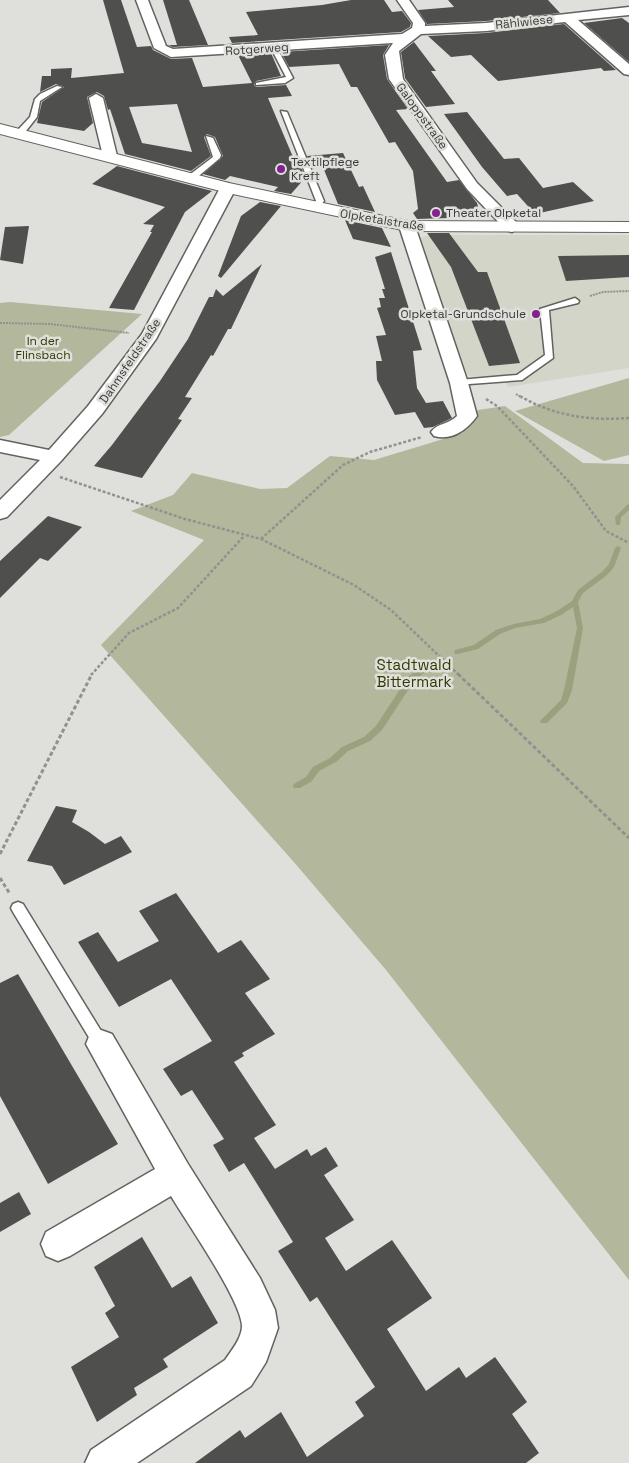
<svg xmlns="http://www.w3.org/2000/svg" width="629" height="1463" font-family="'Space Grotesk',sans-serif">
  <rect width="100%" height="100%" fill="#dfe0db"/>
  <path fill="#d3d5c9" d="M432,235H629V368L508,387L503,377L482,378L469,376L462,367L419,242L422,237Z"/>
  <path fill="#b3b79b" d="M10,302L142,314L9,435L0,437V303Z
    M629,378V455L604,461L515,411Z
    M505,406L583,463L629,464V1280L386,970L293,861L101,645L204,540L131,511L173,495L192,473L260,489L287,488L330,456L374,460L427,444L462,433L478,410Z"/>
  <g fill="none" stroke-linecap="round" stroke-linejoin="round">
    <path fill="#9ba07e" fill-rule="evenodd" d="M629,504V510L621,517L620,525H616L615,517L627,505Z
      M618,546L621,548L614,567L607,575L583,593L578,602L583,628L572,690L567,703L547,723H541L540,721L561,700L564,690L577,628L573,607L561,615L544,623L515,628L500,634L478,649L458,654H455L454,652L455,650L474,645L496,630L514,624L540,619L557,611L572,601L578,590L603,571L609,564L615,548Z
      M424,665H430L431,667L414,681L382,730L370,741L348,751L336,762L319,771L312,781L300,788H294L293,786L294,784L306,777L313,767L330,758L342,747L364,737L376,726L408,677Z"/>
  </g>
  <path fill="#4f504d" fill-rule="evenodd" d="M103,0H121L137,47L151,46L153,50L171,59L192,58L203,87L252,83L238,55L271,53L281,76L256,81L254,85L256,87L286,85L292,96L268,98L293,157H297L305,178L291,194L274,191L278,187L230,176L225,180L203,174L223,156L215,137L207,134L204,137L211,156L191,171L125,154L110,109L108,110L104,96L97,92L87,97L93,123L84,131L37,123L42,102L64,87L56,84L40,92L42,76H51V69L72,68L71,78L124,73ZM177,104L192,152L142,143L129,107Z
    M163,0H189L208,45L173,47L169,45H177Z
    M351,0H384L392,12L402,11L411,23L410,27L401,32L232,43L229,37L258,35L246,12L322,5Z
    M448,0H548L560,13L486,21L427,24L418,10L454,7Z
    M622,18L629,23V62L584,23Z
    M564,24L616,70L604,71L601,68L498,81L471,55L451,57L428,36L486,33Z
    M414,42L436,71H431L455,104L426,107L405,78L401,52Z
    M389,45L383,55L387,79L408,109L396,110L447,182L459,180L477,203L481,217L417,219L413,213L418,209L413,171L395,142L389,143L357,87H351L339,64L289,67L281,52Z
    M467,112L504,159L519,158L543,188L573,182L594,201L535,214L517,194L507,196L482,167L444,114Z
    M343,153L359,187L363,186L375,212L338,204L320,160L313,169L307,156Z
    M117,166L212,191L185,212L134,310L109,308L152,232H150L154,225L143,224L165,207L92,184Z
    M260,202L281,206L221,278L218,276L241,216Z
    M345,220L382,228L391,247L353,239Z
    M29,226L23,264L0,260L5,227Z
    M427,233H449L478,272H487L520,363L489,366L451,267Z
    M391,252L422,350L413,351L417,388L426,403L443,401L452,418L433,427L424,428L415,412L395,415L377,380L376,361H382L376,336L386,335L377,308L381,307L379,298H385L382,289H385L375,257Z
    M629,255V277L566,281L558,256Z
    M262,264L231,329H228L213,356L211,355L185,397L192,398L178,419L182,420L142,478L94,466L112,445L160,381L188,339L209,297H213L216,289L223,296Z
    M48,516L82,527L48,561L40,558L0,598V561Z
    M56,806L77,810L72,822L89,832L105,844L121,836L132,852L64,885L52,866L27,861Z
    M176,893L218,953L241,940L270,979L245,993L275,1034L242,1053L244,1056L234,1062L276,1125L254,1138L275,1169L307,1149L311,1156L326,1147L338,1166L324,1175L354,1220L325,1238L346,1271L392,1240L432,1298L387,1329L426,1391L459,1367L466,1378L495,1357L527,1402L512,1414L539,1453L526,1463H195L240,1430L245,1438L281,1412L307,1457L364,1416L355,1402L375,1387L317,1297L310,1302L278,1251L293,1242L244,1163L229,1172L213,1145L224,1139L192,1090L181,1096L163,1069L212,1041L171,979L119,1007L78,942L98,932L118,962L159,941L139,911Z
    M18,974L118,1144L48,1184L0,1096V983Z
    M19,1192L31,1214L0,1232V1203Z
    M142,1237L172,1288L191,1276L218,1323L163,1359L168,1367L134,1388L137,1395L97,1422L71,1367L119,1337L105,1313L115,1306L94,1267Z"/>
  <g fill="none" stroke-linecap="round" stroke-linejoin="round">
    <g stroke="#62635f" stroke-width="3">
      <path id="service" d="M274,46L277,48L293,78L285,83L256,85V83L286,77L271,48Z
        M57,86L62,87L40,101L37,117L22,136H16V132L30,117L35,99L40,94Z
        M281,111L287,112L324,201L318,209L311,207L316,201Z
        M206,136L213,138L221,155L220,158L194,180H188V176L213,157Z
        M575,298L579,301L578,303L549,310L553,358L522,380L456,385L454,383L459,380L517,375L545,355L540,309Z
        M18,902L23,904L106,1039L109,1044L106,1049L101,1051L96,1049L13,912L11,908L13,904Z"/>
    </g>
    <g stroke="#62635f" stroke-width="3">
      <path id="minor" d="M136,0H148L166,46L173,49L402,34L412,28L413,23L397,0H409L425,23V26L486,23L629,7V15L578,20L629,64V75L624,74L565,22L486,31L421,34L399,51L403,79L477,183L518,224L520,227L512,232L506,230L467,189L389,79L385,55L393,43L171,57L154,48Z
        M96,94L103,98L117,156L115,159L110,160L103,156L89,98Z
        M228,183L236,188L156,339L102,414L61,461L7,517L0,519V500L40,460L0,452V440L49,450L88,406L142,334L220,188Z
        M407,221L415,226L468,383L477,416C467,430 452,441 434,436L431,432C437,423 450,424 457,416L450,383L399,226Z
        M101,1030L112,1034L188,1164L260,1278L275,1310L278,1328L266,1362L251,1386L137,1463H85L91,1450L225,1360C231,1351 242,1338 242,1326C241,1300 187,1223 171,1196L70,1256L58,1261L46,1256L41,1244L46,1232L155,1169L86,1044L90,1034Z"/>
    </g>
    <g stroke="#62635f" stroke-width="2">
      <path id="tertiary" d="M0,124L229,183L407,221L629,222V232L407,231L228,193L0,134Z"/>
    </g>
    <path stroke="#91918e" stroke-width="2" stroke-dasharray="2 1" stroke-linecap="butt" d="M590,296L603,292L629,291
      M0,323L50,324L129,333
      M516,394L522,398"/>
    <path stroke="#91918e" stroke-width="2.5" stroke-dasharray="3 2" stroke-linecap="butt" d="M520,396C554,416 590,421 629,418
      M486,399L497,406L573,486L606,531L629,543
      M60,477L185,519L261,539L354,585L391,610L459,675
      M261,539L343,465L370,452L422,437
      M91,675L129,633L178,608L244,536"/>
    <path stroke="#91918e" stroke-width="3" stroke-dasharray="4 2.5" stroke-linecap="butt" d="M458,674L629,838
      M0,854L92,674
      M0,878L10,894"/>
    <use href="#service" fill="#fff" fill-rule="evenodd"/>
    <use href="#minor" fill="#fff" fill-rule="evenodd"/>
    <use href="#tertiary" fill="#fff" fill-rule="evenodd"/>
  </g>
  <g fill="#83228c" stroke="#dfe0db" stroke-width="2">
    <circle cx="281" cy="169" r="5"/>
    <circle cx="436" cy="213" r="5"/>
    <circle cx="536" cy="314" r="5"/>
  </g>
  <g text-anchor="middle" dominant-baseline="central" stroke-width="5" stroke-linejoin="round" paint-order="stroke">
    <g font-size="12" fill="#393937" stroke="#dfe0db">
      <text transform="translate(524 22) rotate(-6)">Rählwiese</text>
      <text transform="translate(257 49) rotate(-4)">Rotgerweg</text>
      <text transform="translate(422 116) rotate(54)">Galoppstraße</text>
      <text transform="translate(382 220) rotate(9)">Olpketalstraße</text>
      <text transform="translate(130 361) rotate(-56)">Dahmsfeldstraße</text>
    </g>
    <g font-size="12" fill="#393937" stroke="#dfe0db" text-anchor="start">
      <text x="291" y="162">Textilpflege<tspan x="291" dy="14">Kreft</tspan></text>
      <text x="446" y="213">Theater Olpketal</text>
      <text x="526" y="314" text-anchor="end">Olpketal-Grundschule</text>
    </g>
    <g font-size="12" fill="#353901" stroke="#dfe0db">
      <text x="43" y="341">In der<tspan x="43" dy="14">Flinsbach</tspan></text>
    </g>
    <g font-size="15" fill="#353901" stroke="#dfe0db">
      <text x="414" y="664">Stadtwald<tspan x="414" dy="17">Bittermark</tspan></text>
    </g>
  </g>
</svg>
